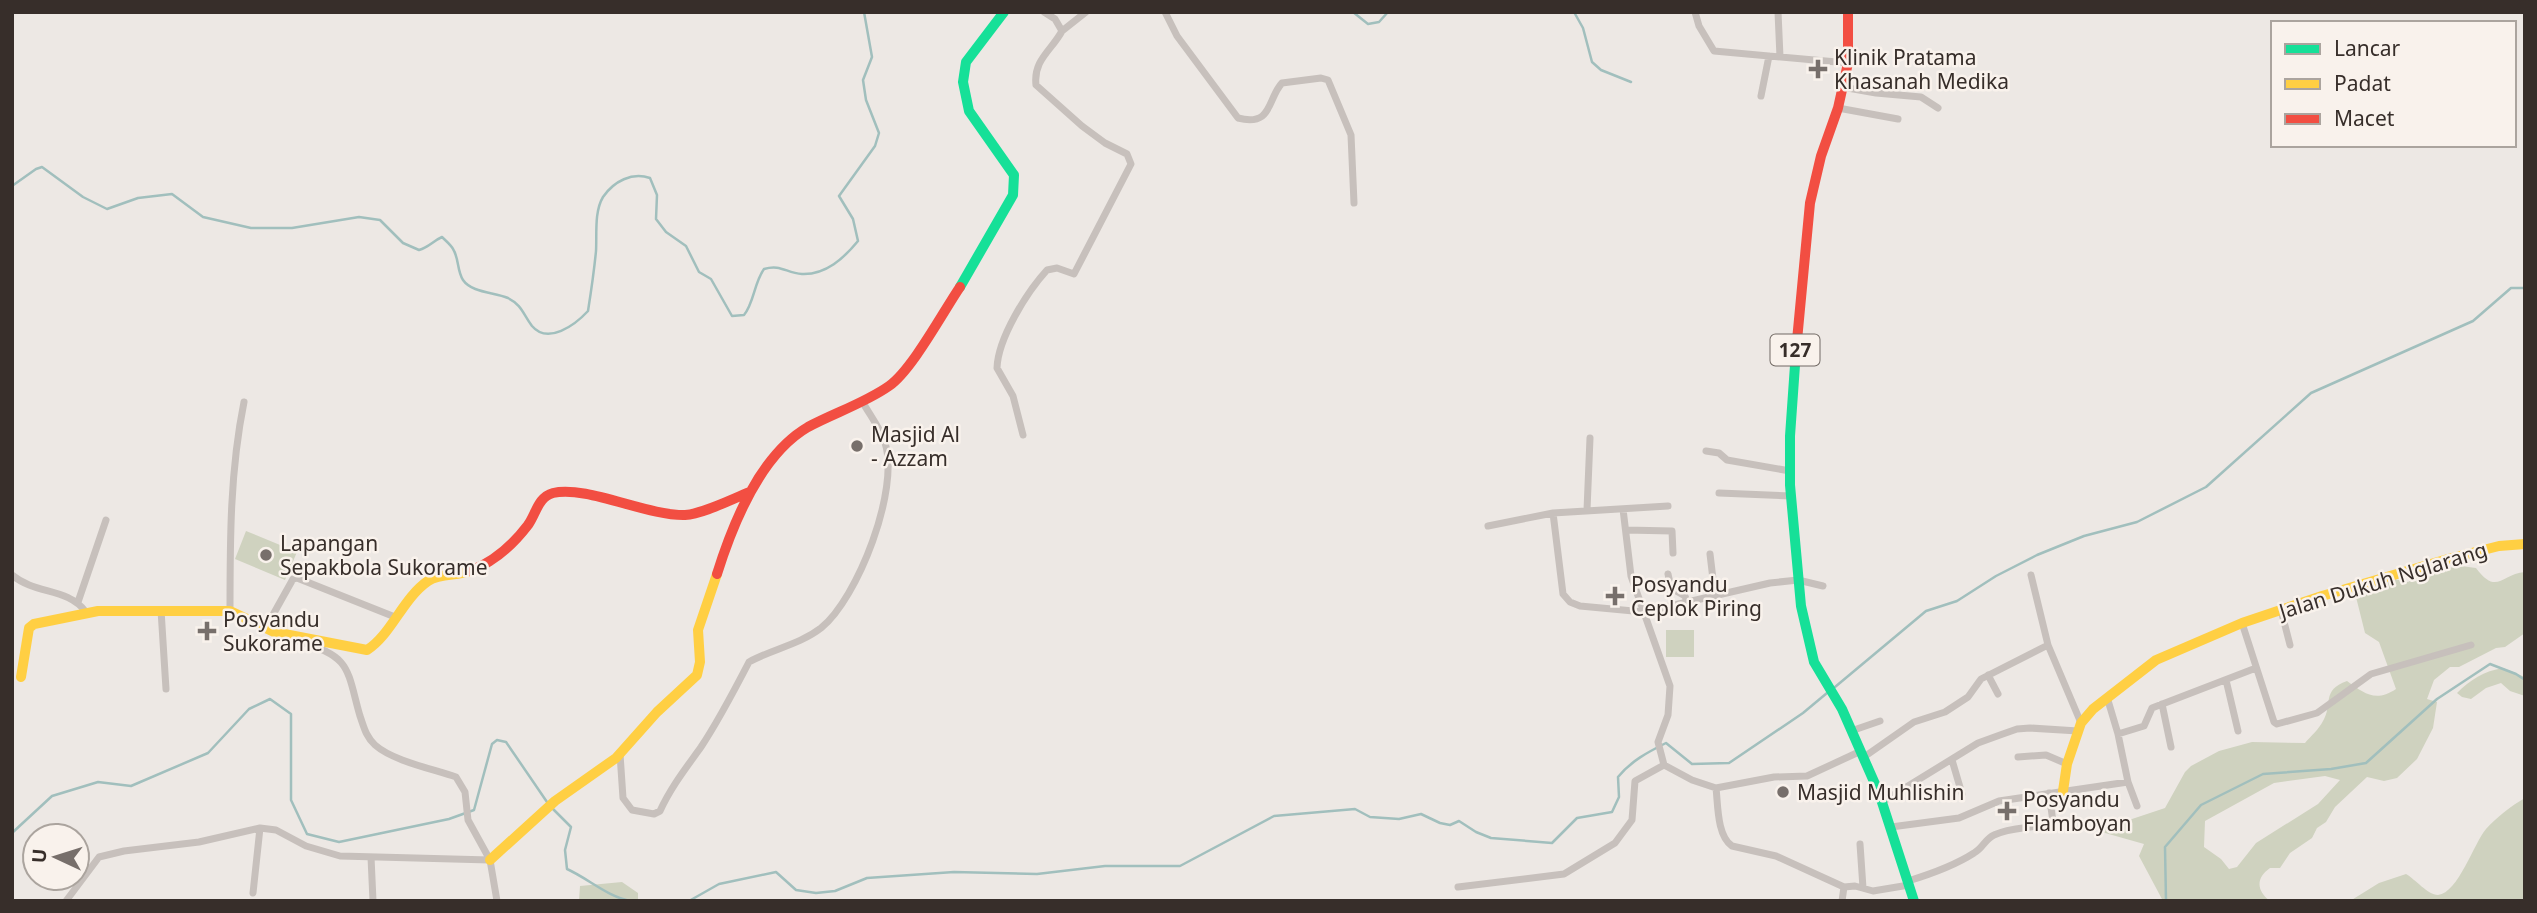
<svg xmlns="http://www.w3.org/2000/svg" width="2537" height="913" font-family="'Noto Sans',sans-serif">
  <rect width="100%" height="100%" fill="#ede8e4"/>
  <path fill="#cfd2bf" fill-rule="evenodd" d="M246,531L297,552L285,580L235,559Z
    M2461,566L2476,568C2497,596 2501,574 2525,572V633L2505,647L2496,648L2459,667H2450L2434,680L2427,699L2437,702L2433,728L2417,759L2397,778L2384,781L2367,777L2335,807L2326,822L2317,828L2312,838L2290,853L2280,868H2270C2256,878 2256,890 2270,901H2163L2139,856L2144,844L2098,831V829L2114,820H2129L2165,808L2185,772L2191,766L2219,751L2252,742L2305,743C2311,736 2319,729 2323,721C2333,705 2321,690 2347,681C2364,693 2375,703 2396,689L2379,642L2365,633L2355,593L2394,579L2408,582L2428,571ZM2325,776L2340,780L2318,804L2256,843L2237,867L2229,869L2221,859L2204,847L2205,821L2274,783Z
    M1666,630H1694V657H1666Z
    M2503,668L2525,677V696L2510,691L2501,683L2486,688L2471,699L2462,697L2457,693C2470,680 2484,671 2503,668Z
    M2525,798V901H2350L2379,883L2406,874C2415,879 2428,895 2438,895C2458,893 2474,843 2486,829C2496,818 2512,805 2525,798Z
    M622,882L638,893V901H579L580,886Z"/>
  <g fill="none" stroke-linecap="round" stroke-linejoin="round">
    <path stroke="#a1bfbd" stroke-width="2.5" d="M1353,12L1368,24L1379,22L1388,12
      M1574,12L1583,28L1592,62L1601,70L1631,82
      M12,186L36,169L42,167L83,197L107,209L138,198L172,194L203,217L251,228H292L359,217L380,220L403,243L419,250C429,247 433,241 442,237C446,241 451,245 453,249C459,258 457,271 463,280C472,293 494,292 508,298C522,305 523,314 532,326C548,345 575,325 588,311C591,292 594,272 596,251C597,235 594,212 603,197C614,181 632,172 650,178L657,195L656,219L666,232L686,246L699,272L711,279L732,316L744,315C754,303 754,283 764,269C781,264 786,273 802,274C826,275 844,258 858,241L853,219L839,196L875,146L879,133L866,100L863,80L872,57L864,12
      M1835,687L1926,611L1957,601L1996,576L2037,555L2084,536L2137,522L2206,487L2311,393L2473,321L2511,288H2525
      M551,807L571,827L565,850L567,869C589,879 608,897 631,901
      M12,833L52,796L98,782L131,786L208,753L249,709L270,699L291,714V800L307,834L339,842L449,819L474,810L492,744L497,740L506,742L547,802
      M689,901L719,884L776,872L796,890L816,893L835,891L867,878L954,872L1037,874L1105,866H1180L1274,816L1355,809L1370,817L1399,819L1421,814L1440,823L1450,825L1459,821L1476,832L1491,838L1552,843L1577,818L1612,812L1619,797L1618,777C1631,761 1648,752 1666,743L1692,764L1729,763L1803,713L1827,693
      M2166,901L2165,847L2201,805L2263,774L2331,769L2366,763L2437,699L2490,664L2516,674L2525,680"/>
    <path stroke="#c7c0bc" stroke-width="7" d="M1165,12L1177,36L1238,118C1273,127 1267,99 1282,83L1321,78L1328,80L1351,135L1354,203
      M1695,12L1699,26L1714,51L1848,63
      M1778,12L1780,57
      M1062,31L1086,12
      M1842,87L1876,93L1921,97L1938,108
      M1761,96L1769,56
      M1838,108L1898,119
      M1023,435L1013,396L997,368C998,338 1027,292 1047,270L1057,268L1074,274L1131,164L1127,154L1105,143L1082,126L1036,85C1033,60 1052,50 1062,31L1055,19L1044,12
      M1706,451L1719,453L1727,460L1790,471
      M1719,493L1791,496
      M1623,509L1631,576L1670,686L1668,715L1658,742L1664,765L1692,780L1716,788L1774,777L1807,776L1861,751
      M1587,510L1590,438
      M1553,513L1563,594L1570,602L1580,606L1644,612L1770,583L1798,580L1823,586
      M1488,526L1553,513L1668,506
      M1626,530L1672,531L1673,553
      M1710,554L1715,596
      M1668,574L1671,588L1685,596L1687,602
      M12,575C36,595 67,587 86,612
      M2031,575L2048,645L2081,723
      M78,602L106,520
      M161,610L166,689
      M2281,610L2290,645
      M230,611C230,540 230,471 244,402
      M2242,623L2274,722L2277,724L2317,713L2371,674L2471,645
      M265,629L293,579L297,578L395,617
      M300,642C352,656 347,671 360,716C364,727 366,737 375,745C393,761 433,769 456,777L465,792L468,820L490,860L497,901
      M1988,675L1998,694
      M2226,680L2238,731
      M2162,704L2171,747
      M1851,731L1880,721
      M2118,734L2144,726L2152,708L2256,668
      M620,754L623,798L632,810L654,814L660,811C671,787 686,768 701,747C719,720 734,691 749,662C772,649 799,645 821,628C858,598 900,489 885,443C881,429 869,414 862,401
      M1864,757L1914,722L1945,712L1968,697L1981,679L2048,645
      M2018,757L2046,755L2067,764
      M1952,760L1962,794
      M2128,782L2137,806
      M1716,788C1718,805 1717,836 1732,846L1776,856L1844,887L1855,886L1873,891L1909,885
      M1882,802L1978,743L2000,735L2017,729L2030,728L2078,731
      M1891,827L1959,818L1999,801L2128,782L2118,734L2107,697
      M1860,844L1863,888
      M371,857L373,901
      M1908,881C1931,874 1954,866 1974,853C1983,848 1985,839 1994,835C2013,826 2034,829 2053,822L2049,793
      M1458,887L1564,874L1615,843L1632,820L1635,781L1664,765
      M253,893L260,828
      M66,901L99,857L124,851L199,842L260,828L276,830L306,846L340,856L490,860
      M1842,901L1844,887"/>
    <path stroke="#16e098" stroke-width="10" d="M960,287L1013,195L1014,175L969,111L963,82L966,62L1004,12
      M1796,351L1790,436V485L1801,606L1814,662L1842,709L1879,793L1914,901"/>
    <path stroke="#ffcf43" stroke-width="10" d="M21,677L29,628L34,624L98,611H230L274,632L367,650C391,635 403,598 428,581C440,573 457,576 470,571
      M2063,791L2067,764L2081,723L2093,709L2156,660L2242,623L2322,596L2448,559L2499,546L2525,544
      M490,860L555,801L616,758L657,712L697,675L700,662L698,630L717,574"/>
    <path stroke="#f24e42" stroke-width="10" d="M1796,351L1810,203L1821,156L1838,108L1848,63V12
      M470,571C494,562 512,546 528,525C536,514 538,497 553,493C586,485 647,516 685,515C703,514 732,499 750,492
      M717,574C733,523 760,455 808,427C834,413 865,403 889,386C912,370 943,312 960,287"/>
  </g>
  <g fill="#776f6b" stroke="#f9f2ec" stroke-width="2.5">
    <path d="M1814.5 58.5h7v7h7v7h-7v7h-7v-7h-7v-7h7z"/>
    <circle cx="857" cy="446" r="7"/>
    <circle cx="266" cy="555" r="7"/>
    <path d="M1611.5 585.5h7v7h7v7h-7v7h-7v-7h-7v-7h7z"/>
    <path d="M203.5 620.5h7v7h7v7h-7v7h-7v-7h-7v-7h7z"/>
    <circle cx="1783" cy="792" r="7"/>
    <path d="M2003.5 800.5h7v7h7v7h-7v7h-7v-7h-7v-7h7z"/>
  </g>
  <g text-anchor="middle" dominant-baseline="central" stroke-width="5" stroke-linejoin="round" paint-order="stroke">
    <rect fill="#f9f2ec" stroke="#716964" stroke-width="2" x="1770.5" y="334.5" width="49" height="31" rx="5"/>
    <g font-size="19" font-weight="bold" fill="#372e2a">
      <text x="1795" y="350">127</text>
    </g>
    <g font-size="21" fill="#372e2a" stroke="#f9f2ec" text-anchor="start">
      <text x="1834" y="57">Klinik Pratama<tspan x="1834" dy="24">Khasanah Medika</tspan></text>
      <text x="871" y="434">Masjid Al<tspan x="871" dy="24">- Azzam</tspan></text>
      <text x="280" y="543">Lapangan<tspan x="280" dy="24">Sepakbola Sukorame</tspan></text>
      <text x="1631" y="584">Posyandu<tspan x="1631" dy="24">Ceplok Piring</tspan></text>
      <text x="223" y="619">Posyandu<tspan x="223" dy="24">Sukorame</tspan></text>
      <text x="1797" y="792">Masjid Muhlishin</text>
      <text x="2023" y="799">Posyandu<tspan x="2023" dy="24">Flamboyan</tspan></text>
    </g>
    <g font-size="21" fill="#372e2a" stroke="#f9f2ec">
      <text transform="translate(2383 580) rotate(-17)">Jalan Dukuh Nglarang</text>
    </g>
  </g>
  <rect width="2537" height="913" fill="none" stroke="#372e2a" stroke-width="28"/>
  <rect x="2271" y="21" width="245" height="126" fill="#f9f2ec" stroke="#aba49e" stroke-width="2"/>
  <rect x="2285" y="44" width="35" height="10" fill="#16e098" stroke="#aba49e" stroke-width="2"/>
  <text x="2334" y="56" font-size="21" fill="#372e2a">Lancar</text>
  <rect x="2285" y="79" width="35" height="10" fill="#ffcf43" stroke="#aba49e" stroke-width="2"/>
  <text x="2334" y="91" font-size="21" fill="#372e2a">Padat</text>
  <rect x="2285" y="114" width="35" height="10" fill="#f24e42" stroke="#aba49e" stroke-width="2"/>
  <text x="2334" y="126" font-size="21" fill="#372e2a">Macet</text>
  <g transform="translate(56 857) rotate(274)"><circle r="33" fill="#f9f2ec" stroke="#aba49e" stroke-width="2"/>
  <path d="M0-5L12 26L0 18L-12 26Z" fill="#776f6b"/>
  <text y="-10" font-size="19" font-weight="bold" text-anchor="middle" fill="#372e2a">U</text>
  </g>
</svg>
